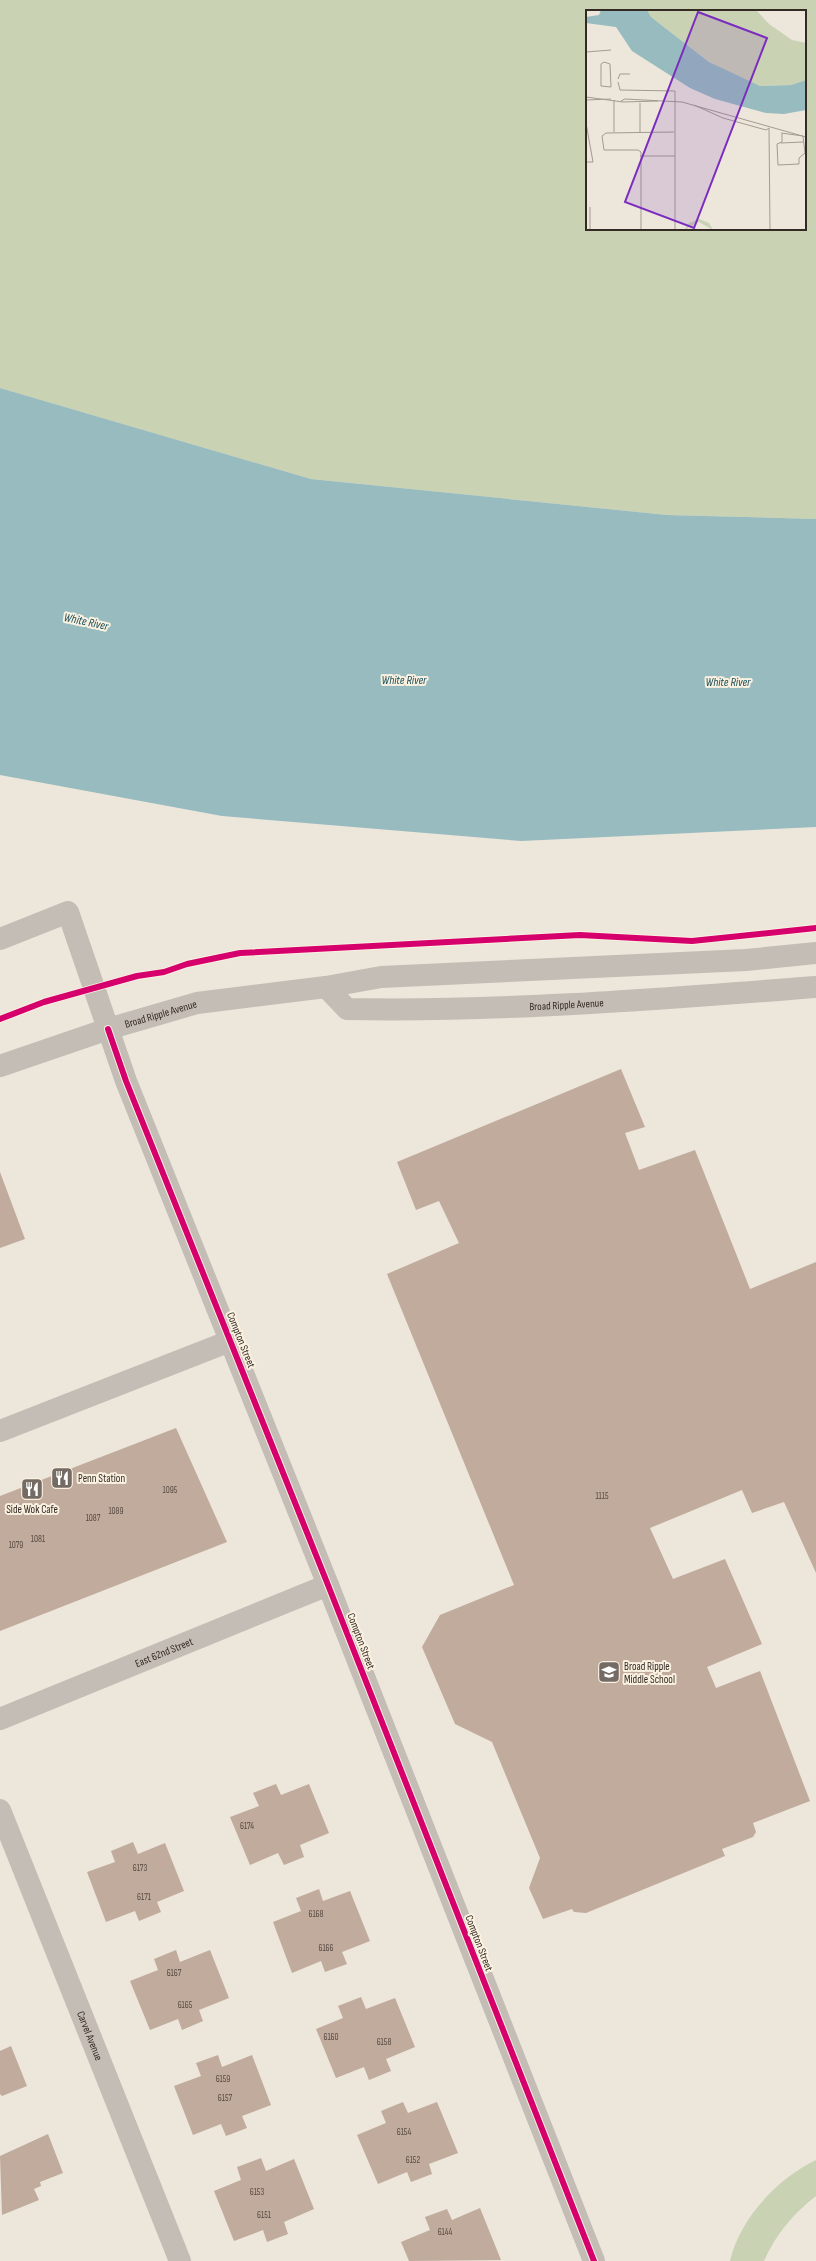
<svg xmlns="http://www.w3.org/2000/svg" width="816" height="2261" font-family="'Sofia Sans Condensed',sans-serif">
  <rect width="100%" height="100%" fill="#ece6db"/>
  <path fill="#cad2b4" fill-rule="evenodd" d="M0,0H816V519L667,515L311,479L0,388ZM587,11H805V229H587Z
    M816,2160V2196C793,2214 776,2234 764,2261H730C740,2218 777,2179 816,2160Z"/>
  <path fill="#97bbbe" d="M0,388L311,479L667,515L816,519V827L521,841L222,816L0,775Z"/>
  <path fill="#c1ab9c" d="M621,1069L645,1127L625,1133L639,1170L695,1150L750,1289L816,1262V1573L784,1502L752,1513L742,1490L650,1528L673,1579L725,1559L762,1644L707,1667L716,1688L760,1671L810,1801L753,1823L756,1832L753,1837L722,1849L725,1856L586,1913L574,1912L572,1909L543,1919L529,1888L540,1858L492,1742L455,1724L422,1647L440,1615L514,1585L387,1274L459,1243L439,1201L416,1210L397,1162Z
    M0,1172L25,1239L0,1248Z
    M176,1428L227,1542L0,1631V1496Z
    M276,1784L281,1795L309,1784L329,1833L300,1845L304,1857L284,1865L278,1853L250,1865L230,1817L259,1806L253,1793Z
    M133,1842L138,1854L165,1843L184,1891L157,1902L161,1912L139,1921L135,1911L106,1922L87,1872L115,1862L111,1851Z
    M319,1889L323,1901L350,1891L370,1941L342,1952L347,1964L325,1972L321,1961L292,1973L273,1922L301,1911L296,1898Z
    M176,1950L180,1962L210,1950L229,1998L199,2010L203,2021L182,2030L178,2019L150,2030L130,1981L158,1970L154,1959Z
    M361,1997L366,2009L395,1998L415,2047L386,2059L391,2071L369,2080L364,2067L336,2078L316,2029L343,2018L338,2006Z
    M11,2046L27,2086L2,2096L0,2094V2051Z
    M218,2055L222,2067L252,2055L271,2105L242,2116L247,2128L226,2136L221,2124L193,2135L174,2086L201,2076L196,2063Z
    M403,2102L408,2113L437,2102L458,2153L429,2164L432,2174L411,2182L407,2172L378,2184L357,2135L386,2123L381,2111Z
    M48,2134L63,2173L40,2182L41,2186L34,2189L39,2200L2,2215L0,2156Z
    M261,2158L266,2171L294,2159L314,2209L284,2222L288,2234L267,2242L263,2230L234,2241L214,2191L241,2180L237,2167Z
    M480,2208L501,2260L409,2261L401,2242L430,2230L425,2217L447,2209L452,2220Z"/>
  <g fill="none" stroke-linecap="round" stroke-linejoin="round">
    <g stroke="#c3bdb5" stroke-width="22">
      <path d="M0,939L68,912L126,1081L328,1585L594,2261"/>
      <path id="s1" d="M326,987L347,1009C503,1012 660,999 816,987"/>
      <path id="s2" d="M0,1066L108,1029L197,1003L326,987L381,977L746,960L816,953"/>
      <path d="M0,1431L230,1341"/>
      <path id="s3" d="M0,1719L328,1585"/>
      <path id="s4" d="M0,1810L180,2261"/>
    </g>
    <g stroke="#faf1e1" stroke-width="8">
      <path id="cycleway" d="M0,1019L44,1002L137,976L164,972L187,964L240,953L580,935L692,941L816,928
        M108,1029L126,1081L328,1585L594,2261"/>
    </g>
    <use href="#cycleway" stroke="#d6006c" stroke-width="6"/>
  </g>
  <defs>
    <g id="restaurant-square" transform="scale(1.15)"><rect x="-9" y="-9" width="18" height="18" rx="4" fill="#746c64" stroke="#faf1e1"/><path d="M-5-6h1v4h1v-4h1v4h1v-4h1v5L-1.5 .5V6h-2V.5L-5-1ZM5-6V6H3V1.5H1.5Q1.5-4 5-6Z" fill="#fff"/></g>
    <g id="school-square" transform="scale(1.15)"><rect x="-9" y="-9" width="18" height="18" rx="4" fill="#746c64" stroke="#faf1e1"/><path d="M0-5L7-2L0 1L-7-2ZM-4 1L0 2.5L4 1V4Q0 6-4 4Z" fill="#fff"/></g>
  </defs>
  <g fill-rule="evenodd">
    <use href="#restaurant-square" x="62" y="1478"/>
    <use href="#restaurant-square" x="32" y="1489"/>
    <use href="#school-square" x="609" y="1672"/>
  </g>
  <g text-anchor="middle" dominant-baseline="central" stroke-width="4" stroke-linejoin="round" paint-order="stroke">
    <g font-size="9" fill="#574a42">
      <text x="170" y="1490">1095</text>
      <text x="602" y="1496">1115</text>
      <text x="116" y="1511">1089</text>
      <text x="93" y="1518">1087</text>
      <text x="38" y="1539">1081</text>
      <text x="16" y="1545">1079</text>
      <text x="247" y="1826">6174</text>
      <text x="140" y="1868">6173</text>
      <text x="144" y="1897">6171</text>
      <text x="316" y="1914">6168</text>
      <text x="326" y="1948">6166</text>
      <text x="174" y="1973">6167</text>
      <text x="185" y="2005">6165</text>
      <text x="331" y="2037">6160</text>
      <text x="384" y="2042">6158</text>
      <text x="223" y="2079">6159</text>
      <text x="225" y="2098">6157</text>
      <text x="404" y="2132">6154</text>
      <text x="413" y="2160">6152</text>
      <text x="257" y="2192">6153</text>
      <text x="264" y="2215">6151</text>
      <text x="445" y="2232">6144</text>
    </g>
    <g font-size="11" fill="#342a24" stroke="#faf1e1">
      <text stroke="none"><textPath href="#s1" startOffset="250">Broad Ripple Avenue</textPath></text>
      <text stroke="none"><textPath href="#s2" startOffset="169">Broad Ripple Avenue</textPath></text>
      <text transform="translate(241 1340) rotate(68)">Compton Street</text>
      <text transform="translate(361 1641) rotate(69)">Compton Street</text>
      <text stroke="none"><textPath href="#s3" startOffset="177">East 62nd Street</textPath></text>
      <text transform="translate(479 1943) rotate(69)">Compton Street</text>
      <text stroke="none"><textPath href="#s4" startOffset="243">Carvel Avenue</textPath></text>
    </g>
    <g font-size="11" fill="#342a24" stroke="#faf1e1" text-anchor="start">
      <text x="78" y="1478">Penn Station</text>
      <text x="32" y="1509" text-anchor="middle">Side Wok Cafe</text>
      <text x="624" y="1666">Broad Ripple<tspan x="624" dy="13">Middle School</tspan></text>
    </g>
    <g font-size="12" font-style="italic" fill="#174d58" stroke="#faf1e1">
      <text transform="translate(86 622) rotate(12)">White River</text>
      <text x="404" y="680">White River</text>
      <text x="728" y="682">White River</text>
    </g>
  </g>
  <g transform="translate(586 10)">
    <rect width="220" height="220" fill="#ece6db"/>
    <path d="M61,0H170L183,14L206,30L220,33V70L205,75L174,76L151,67L123,52L65,7ZM113,209L123,213L127,220L113,212L98,220L103,213Z" fill="#cad2b4"/>
    <path d="M15,0H61L65,7L123,52L174,76L205,75L220,70V100L198,104L180,103L129,89L104,78L46,41L30,17L0,13V7L13,5Z" fill="#97bbbe"/>
    <path fill="none" stroke="#a29b92" stroke-width="1" d="M0,42L25,40M18,52L24,54L25,77L15,76V54ZM32,69L34,64H44M32,72L34,80L89,81V220M0,87L37,92L72,91M0,90L25,89M28,90V122M35,91L39,89L96,92L220,127M108,95L137,108L180,120L183,118M0,113L7,152H0M183,118L184,220M54,122V93M195,123L217,126M196,124V132L191,134L192,155L213,154V148L219,143L217,126M195,133L217,132M54,146H89M4,220V197M55,220V142L52,140H18L16,126L20,123L88,122"/>
    <path fill="#7b2cbf" fill-opacity="0.15" stroke="#7b2cbf" stroke-width="2" d="M112,2L181,28L108,218L39,192Z"/>
    <rect width="220" height="220" fill="none" stroke="#342a24" stroke-width="2"/>
  </g>
</svg>
